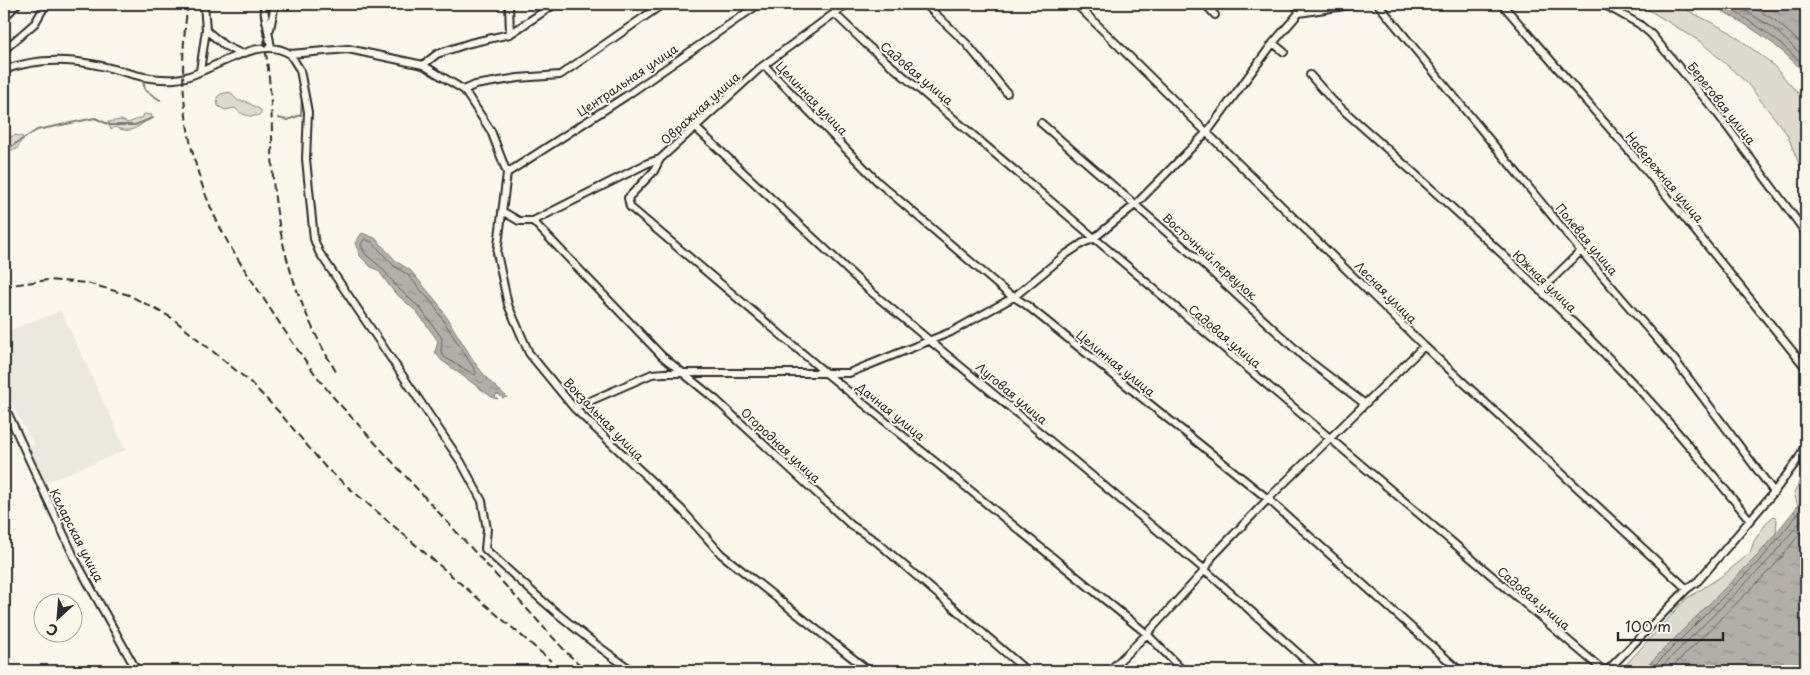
<svg xmlns="http://www.w3.org/2000/svg" width="1810" height="675" font-family="'Playpen Sans',sans-serif">
  <defs>
    <pattern id="water-ripples" width="26" height="14" patternUnits="userSpaceOnUse" patternTransform="scale(1.25)"><rect width="26" height="14" fill="#b1afa7"/><path d="M2 4q2-2 4 0t4 0M15 11q2-2 4 0t4 0" fill="none" stroke="#908f88"/></pattern>
  </defs>
  <rect width="100%" height="100%" fill="#fbf7ec"/>
  <filter id="ink" filterUnits="userSpaceOnUse"><feTurbulence type="fractalNoise" baseFrequency=".02" numOctaves="2"/><feDisplacementMap in="SourceGraphic" scale="10" xChannelSelector="R" yChannelSelector="G"/><feConvolveMatrix kernelMatrix="1 2 1 2 8 2 1 2 1" color-interpolation-filters="sRGB"/></filter>
  <g filter="url(#ink)">
    <path fill="#ebe8de" d="M61,311L126,450L44,483L29,447L34,445L4,388V332Z"/>
    <path fill="#dddad0" stroke="#84827e" d="M1633,4H1675L1730,32L1771,63L1806,102V182L1787,134L1747,83L1701,42L1647,9Z
      M230,92L238,101H245L261,110V114C252,119 241,115 235,108L225,110L218,106L217,97L221,94Z
      M144,114L152,115L151,117C138,127 131,135 115,127L111,130L108,122L121,120L128,123L143,117Z
      M15,135L23,137L17,149L4,151V140Z
      M1806,467V496L1798,506L1794,493Z
      M1774,516L1777,519L1776,534L1759,554L1642,671H1620L1686,599L1722,576L1750,553L1754,541L1768,521Z"/>
    <path fill="url(#water-ripples)" stroke="#7b7a75" d="M1709,4H1806V75C1779,44 1746,23 1709,4Z
      M362,233L375,238L397,262L410,270L437,302L475,363L488,380L507,397L503,398L498,394L495,396L498,399L493,398L441,360L435,352L438,341L417,312L394,292L378,270L371,267L360,256L355,243Z
      M1806,496V671H1642L1759,554Z"/>
    <g fill="none" stroke-linecap="round" stroke-linejoin="round">
      <path stroke="#61605d" stroke-width="1" d="M1720,4C1753,21 1781,41 1806,68
        M1734,4L1772,27L1806,59
        M1749,4L1776,21L1806,48
        M365,239L372,242L394,266L407,274L433,304L476,372L475,375L444,357L441,351L442,338L420,308L398,288L381,267L365,254L361,245Z
        M1649,671L1763,557L1806,504
        M1657,671L1767,562L1806,515
        M1668,671L1773,567L1806,526"/>
      <path stroke="#7b7a75" stroke-width="2" d="M143,81L145,90L160,100
        M278,118L287,120L301,115L302,97
        M4,151L37,130L95,118L110,125H135L153,118"/>
      <g stroke="#2b2b2b" stroke-width="10">
        <path id="street" d="M263,4L271,47
          M509,4L510,34
          M925,4L966,43L1007,93
          M1076,4L1424,346L1687,589
          M1205,4L1215,15
          M1296,4L1299,13
          M1378,4L1581,251L1674,359L1774,492
          M1502,4L1650,175L1806,368
          M1603,4L1639,24L1651,34L1717,113L1806,233
          M1299,13L1357,4
          M835,14L867,45L1604,671
          M4,18L17,4
          M270,29L275,4
          M206,30L225,46L242,54
          M1273,43L1284,52
          M4,50L35,23L46,4
          M290,54L300,70L308,112L306,159L314,239L319,252L461,462L482,501L487,529L485,549C532,592 579,635 633,671
          M423,65L437,54L470,43L510,34L555,4
          M765,66L878,182L1006,292L1025,304L1268,499L1460,671
          M4,70C33,59 67,59 97,65C127,71 144,81 175,79C209,76 257,32 290,54L348,49L423,65L464,90L491,131L507,173L497,253L508,305L529,353L574,408L682,510L721,554L869,671
          M200,71L206,30L204,4
          M1310,75L1333,101C1435,191 1537,283 1631,381C1673,425 1711,472 1749,519
          M464,90L475,85L518,78L560,75L660,6
          M1041,123L1202,263L1305,358L1365,404
          M696,128L869,290L1205,570L1318,671
          M660,159L654,171L628,198L630,207L827,374L1147,634L1183,671
          M507,173L626,96L759,4
          M502,211L519,221H533L648,163L660,159L760,68L847,4
          M533,221L662,356L716,400L851,525L877,542L1027,671
          M1540,291L1581,251
          M4,405L77,563L137,671
          M574,408L652,374L664,373H849L951,332L1014,297L1065,255L1083,243L1093,239L1136,204L1208,131L1273,43L1299,13
          M1109,671L1147,634L1205,570L1212,557L1268,499L1424,346
          M1607,671L1687,589L1698,581L1774,492L1799,458L1806,443"/>
      </g>
      <use href="#street" stroke="#fbf7ec" stroke-width="6"/>
      <path stroke="#2b2b2b" stroke-width="2" stroke-dasharray="8 4" stroke-linecap="butt" d="M188,4C176,84 185,162 224,235C234,255 248,274 260,293C283,329 307,365 334,398L569,655L587,671
        M260,4C263,38 270,72 271,106C273,134 271,162 274,190C281,256 303,318 338,375
        M4,286L48,280L87,283L129,295L172,318L250,382L279,412L326,468L551,661"/>
    </g>
  </g>
  <g text-anchor="middle" dominant-baseline="central" stroke-width="4" stroke-linejoin="round" paint-order="stroke">
    <g font-size="12" fill="#2b2b2b" stroke="#fbf7ec">
      <text transform="translate(917 73) rotate(40)">Садовая улица</text>
      <text transform="translate(627 80) rotate(-34)">Центральная улица</text>
      <text transform="translate(812 98) rotate(46)">Целинная улица</text>
      <text transform="translate(1722 103) rotate(52)">Береговая улица</text>
      <text transform="translate(700 108) rotate(-42)">Овражная улица</text>
      <text transform="translate(1665 177) rotate(50)">Набережная улица</text>
      <text transform="translate(1587 239) rotate(50)">Полевая улица</text>
      <text transform="translate(1210 256) rotate(42)">Восточный переулок</text>
      <text transform="translate(1545 281) rotate(44)">Южная улица</text>
      <text transform="translate(1386 292) rotate(45)">Лесная улица</text>
      <text transform="translate(1225 336) rotate(40)">Садовая улица</text>
      <text transform="translate(1116 363) rotate(39)">Целинная улица</text>
      <text transform="translate(1012 393) rotate(40)">Луговая улица</text>
      <text transform="translate(891 411) rotate(39)">Дачная улица</text>
      <text transform="translate(604 419) rotate(46)">Вокзальная улица</text>
      <text transform="translate(781 445) rotate(43)">Огородная улица</text>
      <text transform="translate(77 535) rotate(63)">Каларская улица</text>
      <text transform="translate(1534 598) rotate(40)">Садовая улица</text>
    </g>
  </g>
  <rect width="1810" height="675" fill="none" stroke="#fbf7ec" stroke-width="20"/>
  <rect x="10" y="10" width="1790" height="655" fill="none" stroke="#2b2b2b" stroke-width="2" filter="url(#ink)"/>
  <g transform="translate(58 618) rotate(206)"><circle r="24" fill="#fbf7ec" stroke="#a8a59f"/>
  <path d="M0-4L9 19L0 12L-9 19Z" fill="#2b2b2b"/>
  <text y="-8" font-size="14" font-weight="bold" text-anchor="middle" fill="#2b2b2b">С</text>
  </g>
  <path d="M1618 632v8h105v-8" fill="none" stroke="#2b2b2b" stroke-width="2.5"/>
  <text x="1625" y="632" font-size="15" fill="#2b2b2b" stroke="#fbf7ec" stroke-width="4" paint-order="stroke">100 m</text>
</svg>
